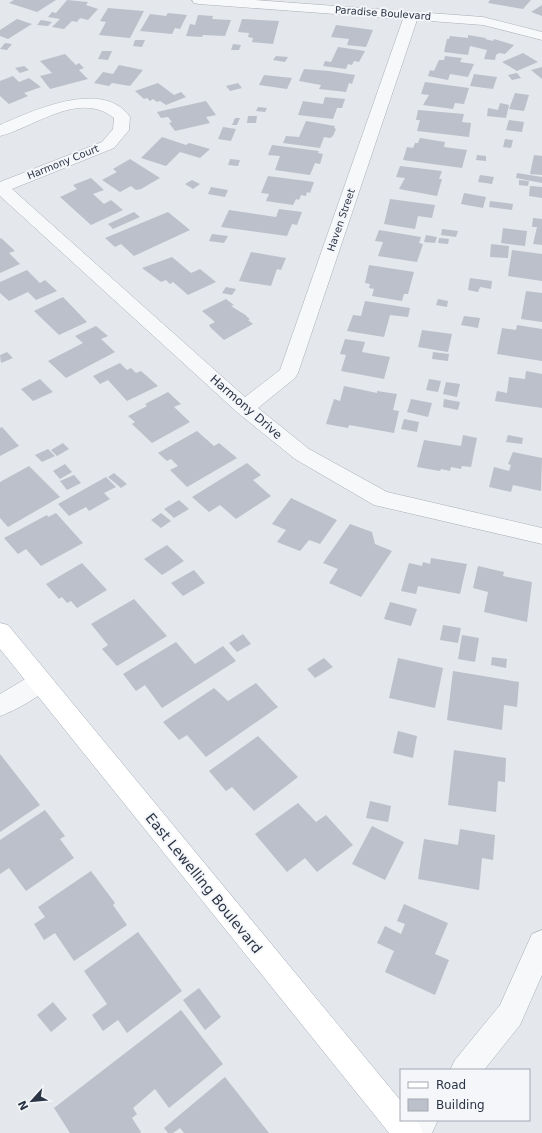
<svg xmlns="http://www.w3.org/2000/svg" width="542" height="1133" font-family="'DejaVu Sans',sans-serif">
  <rect width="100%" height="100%" fill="#e4e7ec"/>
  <path fill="#bbc0ca" d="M14,0H56L37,12L9,3Z
    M67,0L88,2L86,5L98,9L88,20L80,18L77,22L72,21L64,29L52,27L60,19L48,17L52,12L56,13Z
    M490,0H531L523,9L488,3Z
    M542,5V16L531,12Z
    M108,8L144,11L130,38L99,35L106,22L100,21Z
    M168,13L187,15L180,29L175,28L172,34L140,31L150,14L166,16Z
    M198,15L213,16L212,19L231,20L225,36L203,35L202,37L186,36L190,24L195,25Z
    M17,19L32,24L8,39L0,36V30Z
    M242,19L279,21L273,44L252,42L253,38L248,37L249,33L238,32Z
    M41,20L52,22L48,26L37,25Z
    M336,25L373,30L366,47L347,45L349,39L331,37Z
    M468,35L486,38L485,39L493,41L494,39L514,45L505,54L499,53L496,55L495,60L484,59L487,50L470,46L468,55L444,52L447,39H449L450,36L468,38Z
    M135,40H145L142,47L133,46Z
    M5,43L12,44L7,50L0,49Z
    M233,44L241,45L239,50H231Z
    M338,47L365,51L359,62L354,61L352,65L348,64L346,69L323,66L325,61L331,62Z
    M102,51H112L108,60L98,59Z
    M523,53L538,62L517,71L502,62Z
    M65,54L76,65L79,63L84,68L79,70L88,79L50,89L40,76L52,73L40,61Z
    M276,56L288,57L285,62L273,60Z
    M445,56L462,58L460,62L474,64L468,77L450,74L448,80L428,76L430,70L434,71L439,60H444Z
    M119,65L143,70L130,86L112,83L109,86L94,83L103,72L113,74Z
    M24,66L29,70L20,73L15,68Z
    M542,67V79L531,70Z
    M304,69L329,71L355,75L352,84L349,83L346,92L319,89L321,85L299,81Z
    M517,73L521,78L512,80L508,75Z
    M474,74L497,77L493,89L470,86Z
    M264,75L292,78L287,89L259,85Z
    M13,76L19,82L29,78L41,87L24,93L28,96L9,104L0,96V81Z
    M425,82L469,88L464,104L455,103L453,109L423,105L429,95L421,94Z
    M158,83L174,95L181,92L186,97L166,105L160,101L157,102L153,99L150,101L147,98L144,99L135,91Z
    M238,83L242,88L230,91L226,86Z
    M515,93L529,95L524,111L509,109Z
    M325,97L345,99L342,108H337L333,119L298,115L303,101L323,104Z
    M206,101L216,115L206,117L210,123L175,131L169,123L172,122L168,117L161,118L157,112Z
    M500,103L509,105L506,118L487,116L488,108L498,110Z
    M258,107L267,108L265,112L256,111Z
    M418,110L464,114L462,122L471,123L469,137L417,131L420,120H416Z
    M248,116H257L256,123H247Z
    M235,118H240L237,125H232Z
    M509,120L524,122L522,132L506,130Z
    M306,121L335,126L334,128L336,129L333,136L330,138L324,137L320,148L283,143L286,136L299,137Z
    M223,127L236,129L231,141L218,139Z
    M162,137L186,145L189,143L210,149L200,158L180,152L166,166L141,158Z
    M420,138L445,142L444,147L467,150L462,168L403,160L407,147L413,148L415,143H418Z
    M505,139L513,140L511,148L503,147Z
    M272,145L319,151L318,153L323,154L320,164L315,163L310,175L275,170L280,156L268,155Z
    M477,155L486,156V161L476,160Z
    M534,155L542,156V175L530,174Z
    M130,159L160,178L141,189L136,190L131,186L120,192L102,180L117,172L113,169Z
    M230,159L240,160L238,166L228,165Z
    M400,166L442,171L439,179H442L437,196L399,189L405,178L396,177Z
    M517,173L542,177V183L516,178Z
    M480,175L494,177L492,184L478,182Z
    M268,176L314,182L310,193L307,192L306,196L301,195L299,200L296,199L293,205L266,201L269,194L261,193Z
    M91,178L104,190L93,194L104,204L111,200L123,210L91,225L60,197L77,189L73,185Z
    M192,180L200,184L193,189L185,184Z
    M519,180L529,181L528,186L519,185Z
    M530,186L542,187V198L529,196Z
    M211,187L228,190L225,197L208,194Z
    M464,193L486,197L483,208L461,204Z
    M390,199L435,205L432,218L418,216L415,229L384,224Z
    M490,201L513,204L512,210L489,207Z
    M279,209L302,212L297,225L292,224L287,236L221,227L229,210L276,217Z
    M134,212L140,217L113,229L108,224Z
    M168,212L190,230L134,256L121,244L115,247L105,238Z
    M533,218L542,219V245L533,244L537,227H532Z
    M503,228L527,231L525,246L501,243Z
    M442,229L458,231L456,237L441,235Z
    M379,230L421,237L419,243L423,244L417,262L378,256L383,242L375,241Z
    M212,234L228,236L224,243L209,241Z
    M426,235L437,237L435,243L424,242Z
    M1,238L15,251L9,253L20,264L0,273V239Z
    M439,238L449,239L448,244L438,243Z
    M491,244L509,246L508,258L490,257Z
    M512,250L542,254V281L508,276Z
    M251,252L286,258L281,270L277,269L271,286L239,281Z
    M172,257L191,273L200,269L216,282L188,295L173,282L170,284L166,280L161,282L142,268Z
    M369,265L414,272L408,294H404L402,301L372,296L374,289L369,288L370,284L365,283Z
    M27,270L40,283L45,280L57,291L36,300L28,292L9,301L0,293V282Z
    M470,278L492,281L491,289L480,287L478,292L468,290Z
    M226,287L236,289L232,295L222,293Z
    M526,291L542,293V322L521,319Z
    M63,297L87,322L59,335L34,311Z
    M226,299L234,305L231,306L247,316H246L250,319L248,320L253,324L224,340L211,328L209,325L215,322L202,311Z
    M438,299L448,301L447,307L436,305Z
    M365,301L410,308L408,317L390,315L384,337L347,331L353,315L361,316Z
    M464,316L480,318L478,328L461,325Z
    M517,325L542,329V361L497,354L502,328L516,330Z
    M96,326L108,336L101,339L115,352L66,378L48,361L83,343L75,336Z
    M422,330L452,334L448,352L418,347Z
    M345,339L365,342L362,352L390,357L384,379L341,371L346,355L340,354Z
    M7,352L13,358L1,363L0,355Z
    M433,352L449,354L448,361L432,359Z
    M120,363L127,370L131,368L136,373L141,371L158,386L127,401L108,380L100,384L93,376Z
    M526,371L542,374V408L495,401L497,391L507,393L509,377L525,379Z
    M40,379L53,392L33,401L21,389Z
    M429,379L441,381L438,392L426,390Z
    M446,382L460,384L457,397L443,394Z
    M344,386L377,393V391L397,394L393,410L399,411L394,433L349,425L348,428L326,424L334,399L340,401Z
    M168,392L181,404L174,407L190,422L152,443L132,424L135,422L128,416L147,406L145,404Z
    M411,399L432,403L428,417L407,412Z
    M444,399L460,402L458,410L443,407Z
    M404,419L419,422L417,432L401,429Z
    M2,427L19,446L0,456V428Z
    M197,431L214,446L219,443L237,458L187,487L170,470L178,466L171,459L167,461L158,453Z
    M463,435L477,438L471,467L462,466L461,469L451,467L450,471L441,469L440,471L417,467L424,440L461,446Z
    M508,435L523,438L522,444L506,442Z
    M63,443L69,449L57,456L51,450Z
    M48,449L55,456L42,462L35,455Z
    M513,452L542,458L541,491L513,485L511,492L489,487L494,467L509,471L511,465L508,464Z
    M247,463L261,475L253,480L271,496L236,519L220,505L209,512L192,497Z
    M65,464L72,472L60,479L53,471Z
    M29,466L60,497L8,527L0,518V482Z
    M114,473L127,484L121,488L108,477Z
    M74,475L81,483L67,490L60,481Z
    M106,477L116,487L104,493L110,499L89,511L86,507L69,516L58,504Z
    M291,498L337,520L320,544L309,540L300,551L277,542L286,530L272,524Z
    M179,500L189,509L174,518L164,509Z
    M56,513L83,543L41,566L26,549L18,554L4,538L47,515L48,517Z
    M161,513L171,521L161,528L151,520Z
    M350,524L372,532L375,544L392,551L361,597L329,583L338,569L323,563Z
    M167,545L184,561L162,575L144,559Z
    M431,558L467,564L460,594L418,586L416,594L401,591L409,563L422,566L423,562L430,564Z
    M82,563L107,590L77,608L71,601L67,603L62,597L59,599L46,584Z
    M478,566L504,572L503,576L532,582L527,622L484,612L488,592L473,588Z
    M194,570L205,583L183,596L171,583Z
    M134,599L167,636L117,666L102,649L108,645L91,624Z
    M390,602L417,609L411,626L384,619Z
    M443,625L461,628L458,643L440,640Z
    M243,634L251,644L237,652L229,643Z
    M462,635L479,638L475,662L458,659Z
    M176,642L195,664L223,646L236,661L162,708L145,685L136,691L123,674Z
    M492,657L507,659L506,668L491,665Z
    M324,658L333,667L315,678L307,669Z
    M398,658L443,668L435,708L389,698Z
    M453,671L519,682L517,707L504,705L502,730L447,720Z
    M256,683L278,707L206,757L187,735L179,740L163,722L214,688L228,701Z
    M398,731L417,736L413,758L393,753Z
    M258,736L298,777L254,811L232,787L226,791L209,771Z
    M454,750L506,758L505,782L498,781L496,812L448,805Z
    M0,754L40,805L0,832Z
    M370,801L391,806L388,822L366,818Z
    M298,803L316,822L326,815L353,845L317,872L305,858L287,872L255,834Z
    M45,810L65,836L60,839L74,858L26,891L9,868L0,874V840Z
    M372,826L404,842L385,880L352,864Z
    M460,829L495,835L493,860L482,858L479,890L418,879L424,839L458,845Z
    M91,871L115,903L113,905L127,925L74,961L55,933L44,940L34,924L45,917L38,907Z
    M404,904L448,923L435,954L449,960L435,995L385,972L394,951L377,943L385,926L401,934L405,924L397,921Z
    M138,932L182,991L127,1033L118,1020L103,1031L92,1015L107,1004L84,971Z
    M199,988L221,1017L205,1030L183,1000Z
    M53,1002L67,1019L51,1032L37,1015Z
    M181,1010L223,1064L169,1108L155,1089L133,1108L137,1114L132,1118L141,1132L140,1133H70L54,1108Z
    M225,1077L269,1133H184L180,1128L173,1133H168L164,1128Z"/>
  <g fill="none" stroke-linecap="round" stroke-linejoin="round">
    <g stroke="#a9aeb7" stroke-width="1">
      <path id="minor" d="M192,0H255L483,17L542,32V40L483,25L417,20L298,373L295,378L258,408L309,449L387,492L542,528V544L374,505L295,459L238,413L0,196V182L102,142L113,129L114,118C79,90 35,127 0,136V125C32,111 103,78 130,117L129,130L114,148L12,189L245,397L280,370L403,19L199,4L194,3Z
        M40,672L48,675L52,682C45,695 14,711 0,716V694L32,675Z
        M542,930V975L520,1025L484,1070H450L455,1060L500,1005L532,934Z
        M403,1120H438L432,1133H397Z"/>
    </g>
    <g stroke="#a3abb8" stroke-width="1">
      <path id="major" d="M0,623L8,625L401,1101V1120H417L423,1133H389L0,649Z"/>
    </g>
    <use href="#minor" fill="#f7f8fa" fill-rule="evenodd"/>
    <use href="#major" fill="#fff" fill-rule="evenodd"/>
  </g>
  <g text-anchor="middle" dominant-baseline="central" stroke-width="4" stroke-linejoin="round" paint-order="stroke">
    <g font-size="10" fill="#2b3445" stroke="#f4f6f9">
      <text transform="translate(383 13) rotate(4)">Paradise Boulevard</text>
      <text transform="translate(63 162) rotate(-22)">Harmony Court</text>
      <text transform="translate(341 220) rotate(-71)">Haven Street</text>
    </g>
    <g font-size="12" fill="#2b3445" stroke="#f4f6f9">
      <text transform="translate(246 407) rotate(41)">Harmony Drive</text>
    </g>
    <g font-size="14" fill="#2b3445" stroke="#f4f6f9">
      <text transform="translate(204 883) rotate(51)">East Lewelling Boulevard</text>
    </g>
  </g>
  <rect x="400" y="1069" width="130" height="52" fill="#f4f6f9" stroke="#a4a8b1"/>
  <rect x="408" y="1082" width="20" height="6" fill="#ffffff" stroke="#a4a8b1"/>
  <text x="436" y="1089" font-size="12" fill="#2b3445">Road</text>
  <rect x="408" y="1099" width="20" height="12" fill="#bbc0ca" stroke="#a4a8b1"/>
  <text x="436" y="1109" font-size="12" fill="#2b3445">Building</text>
  <g transform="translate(32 1101) rotate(243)" stroke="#f4f6f9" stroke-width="3" paint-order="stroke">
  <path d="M0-3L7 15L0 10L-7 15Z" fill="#2b3445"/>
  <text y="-6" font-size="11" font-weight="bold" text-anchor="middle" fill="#2b3445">N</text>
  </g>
</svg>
